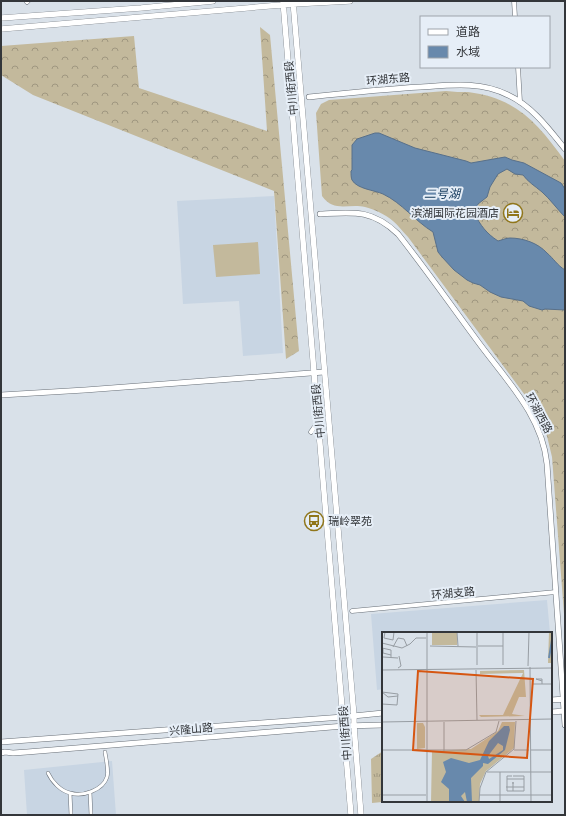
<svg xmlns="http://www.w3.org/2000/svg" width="566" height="816" font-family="'IBM Plex Sans','Noto Sans SC',sans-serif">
  <defs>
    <pattern id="grass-tufts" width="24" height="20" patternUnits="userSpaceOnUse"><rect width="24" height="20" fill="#c3b99c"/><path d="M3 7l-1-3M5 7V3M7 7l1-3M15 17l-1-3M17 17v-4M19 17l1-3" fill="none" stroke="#9f9780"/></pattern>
    <pattern id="forest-crowns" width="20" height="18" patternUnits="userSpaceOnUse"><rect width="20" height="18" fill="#c3b99c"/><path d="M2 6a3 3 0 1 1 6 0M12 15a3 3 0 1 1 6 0" fill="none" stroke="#9f9780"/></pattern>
  </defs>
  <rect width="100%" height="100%" fill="#d9e1e9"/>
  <path fill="#c8d5e3" d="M274,196L283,353L243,356L239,301L183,304L177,201Z
    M547,600L550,633H383V689L377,690L371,614Z
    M112,761L116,815H27L24,770Z"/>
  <path fill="url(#grass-tufts)" d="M383,751V801H393L372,803L371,759Z"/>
  <path fill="url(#forest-crowns)" d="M260,27L270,35L299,351L286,359L274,191L33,95L1,75V46L134,36L139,88L267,131Z
    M446,91C454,92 461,92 468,92C517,98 538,124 565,161V627L552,457L547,436L533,406L408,237C403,232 398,225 393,221C386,215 374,209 365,207C349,203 334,213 322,196L316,113L321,104L329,100Z"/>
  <path fill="#c3b99c" d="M258,242L260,274L216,277L213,245Z"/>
  <path fill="#6889ac" stroke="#58708a" d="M375,133H379L415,148L466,161L471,163L505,157L512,160L524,163L561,183L565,189V217C557,209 550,199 542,192C535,186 528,182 523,175L515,174L507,169L498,174L490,187L487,197L478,204L474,213C481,226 486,233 498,241C502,240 506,238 510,238C523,238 538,243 547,253C554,259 557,265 565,270V310L545,309L542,310L529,306L523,301L501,297L490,292L480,285L473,283L467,280L454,270L442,257L438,252L433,232C415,221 402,203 383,194C374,190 357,189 352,180C351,178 351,174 351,171L352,170V145L357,139Z"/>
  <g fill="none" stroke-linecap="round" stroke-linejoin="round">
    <g stroke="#686f77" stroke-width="4">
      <path id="pedestrian" d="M48,773C52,782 61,791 70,793C83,797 103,790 107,777C109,771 106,759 105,752
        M90,792L91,815
        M70,793L71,815"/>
    </g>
    <g stroke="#686f77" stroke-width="5">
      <path id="minor" d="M514,1L515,17
        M27,2L28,1
        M518,67L520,102
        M311,432L318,422
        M352,611L556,592"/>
    </g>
    <g stroke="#686f77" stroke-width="6">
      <path id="tertiary" d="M309,97C346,93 384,89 421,87C450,85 481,81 508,95C532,106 549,129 565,149
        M320,214C353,212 372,209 398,234C425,268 450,304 476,339C504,378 542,414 547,464L565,725
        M1,395L85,390L324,372
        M551,700L565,699
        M551,712L565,711
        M1,742L343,717L383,713
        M1,753L5,752L13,753L27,752L344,726L383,725"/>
    </g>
    <g stroke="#686f77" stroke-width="6">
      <path id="secondary" d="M283,1L351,815
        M293,1L354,716V726L361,815
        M1,18L141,8L213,1
        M1,29L293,4L350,1"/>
    </g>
    <use href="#pedestrian" stroke="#fff" stroke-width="3"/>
    <use href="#minor" stroke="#fff" stroke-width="4"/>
    <use href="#tertiary" stroke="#fff" stroke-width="5"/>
    <use href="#secondary" stroke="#fff" stroke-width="5.5"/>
  </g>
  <defs>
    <g id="hotel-ring" transform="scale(1)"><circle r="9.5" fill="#e6eef7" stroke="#90761b" stroke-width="1.5"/><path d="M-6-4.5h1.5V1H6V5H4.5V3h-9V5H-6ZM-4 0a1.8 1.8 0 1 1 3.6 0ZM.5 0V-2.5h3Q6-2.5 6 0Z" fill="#90761b"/></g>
    <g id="bus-ring" transform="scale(1)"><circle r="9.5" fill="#e6eef7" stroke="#90761b" stroke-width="1.5"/><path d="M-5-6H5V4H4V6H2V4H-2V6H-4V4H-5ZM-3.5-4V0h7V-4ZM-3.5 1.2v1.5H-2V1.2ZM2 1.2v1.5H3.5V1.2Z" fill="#90761b"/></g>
  </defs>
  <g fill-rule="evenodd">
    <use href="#hotel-ring" x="513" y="213"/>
    <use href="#bus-ring" x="314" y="521"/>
  </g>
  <g text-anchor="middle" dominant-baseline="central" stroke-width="4" stroke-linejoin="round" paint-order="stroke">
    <g font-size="11" fill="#33363a" stroke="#e6eef7">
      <text transform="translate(388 79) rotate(-5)">环湖东路</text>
      <text transform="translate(291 88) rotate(-95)">中川街西段</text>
      <text transform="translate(318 411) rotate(-95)">中川街西段</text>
      <text transform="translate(539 413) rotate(62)">环湖西路</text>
      <text transform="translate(453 593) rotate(-5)">环湖支路</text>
      <text transform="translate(191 729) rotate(-5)">兴隆山路</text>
      <text transform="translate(345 733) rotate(-94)">中川街西段</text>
    </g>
    <g font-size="11" fill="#33363a" stroke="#e6eef7" text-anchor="end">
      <text x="499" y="213">滨湖国际花园酒店</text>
      <text x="328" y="521" text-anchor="start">瑞岭翠苑</text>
    </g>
    <g font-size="12" font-style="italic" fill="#0e3458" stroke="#e6eef7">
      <text x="442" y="193">二号湖</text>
    </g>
  </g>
  <g transform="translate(382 632)">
    <rect width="170" height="170" fill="#d9e1e9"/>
    <path d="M35,91H41L43,95V116L35,117Z" fill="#c3b99c"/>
    <path d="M50,0H75V13H50ZM167,0H170V31H166ZM142,38L144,65H137L130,82L143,84L99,85L97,83H121L141,41L98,42V39ZM120,90H133L132,116L104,139L98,152L97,170H49L50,119L89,117L116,99Z" fill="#c3b99c"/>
    <path d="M122,94H127L128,98L123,118L106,132L101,131V134L89,146L90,170H85L83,160L79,164L83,170H67V157L59,150L64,140L61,130L69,126L87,131L98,128L107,109ZM116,111L121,114V118L107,127L106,124Z" fill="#6889ac" fill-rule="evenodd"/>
    <path fill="none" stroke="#6889ac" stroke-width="2" d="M167,26L170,8"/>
    <path fill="none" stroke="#979da3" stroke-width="1" d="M3,0L2,6L11,8L12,0M45,0V170M75,0L76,14M95,0V33M121,0V33M0,11L20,16L28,12L34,6H44M48,14L94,15M96,14H121M11,15L16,6L22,7L25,14M0,16L9,18V26M1,16V21L9,23M1,25L16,26M146,34L147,0M148,35L149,170M16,36L19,34L17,24M0,38L170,36M94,38L95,88M160,49L154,47H160V52M151,52H170M0,60L16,62L15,73L0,72M0,60L6,65L16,64M0,90L170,87M62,90V119M0,118H84L114,100L117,89M132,118H147M149,118H170M105,140H170M118,140V170M130,144H125V159H131M125,147H142M131,152V150V159H142V144H131M124,155H142M0,163H44M98,163H170M97,170L98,156L104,140L132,117L134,89"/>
    <path fill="#d65611" fill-opacity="0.15" stroke="#d65611" stroke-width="2" d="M36,39L151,47L145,126L31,118Z"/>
    <rect width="170" height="170" fill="none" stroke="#33363a" stroke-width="2"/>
  </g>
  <rect width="566" height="816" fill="none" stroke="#33363a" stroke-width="4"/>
  <rect x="420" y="16" width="130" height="52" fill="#e6eef7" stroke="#9ea4ab"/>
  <rect x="428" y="29" width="20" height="6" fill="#ffffff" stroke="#9ea4ab"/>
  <text x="456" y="36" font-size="12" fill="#33363a">道路</text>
  <rect x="428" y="46" width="20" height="12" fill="#6889ac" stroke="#9ea4ab"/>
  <text x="456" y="56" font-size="12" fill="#33363a">水域</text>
</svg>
